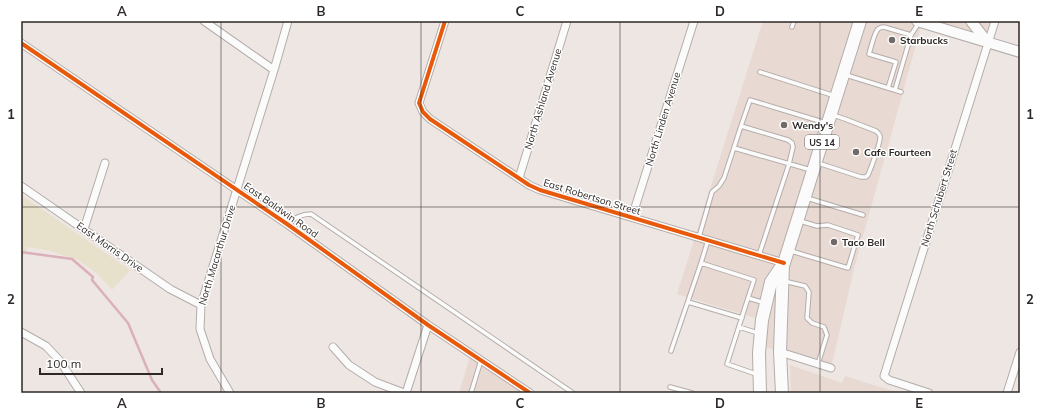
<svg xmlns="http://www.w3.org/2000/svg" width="1041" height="414" font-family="Mulish,sans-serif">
  <rect width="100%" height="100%" fill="#eee6e2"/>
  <path fill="#e8d9d2" d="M763,21H995L988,43L922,23L855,265L831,368L760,345L762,320L677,294Z
    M471,353L530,393H459Z
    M790,365L842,383L845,376L899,393H791Z"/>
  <path fill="#e7e0ca" d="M21,195L130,270L112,290L98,274L78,260L47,250L28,247L21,261Z"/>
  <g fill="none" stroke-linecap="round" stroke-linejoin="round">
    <path stroke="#dcb0bb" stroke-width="2.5" d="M21,252L72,259L93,277L92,280L128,323L152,380L161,393"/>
    <g stroke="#b3adaa" stroke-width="5.5">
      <path id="lane" d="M792,27L794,21
        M760,72L835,96
        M846,75L901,92
        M888,88L896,62L869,54C871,48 874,33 878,29C881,27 881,27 884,27L911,35
        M895,90L911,35L918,24
        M741,126L788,140L792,143L793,147L789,164L759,255
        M734,148L811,170
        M818,163L861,177H866L868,175C871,168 881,142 880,136C879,133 878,133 876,131L845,119L833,115
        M807,198L863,215
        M287,224C295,218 301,214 311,214L573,393
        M699,237L712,192L719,186L724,178L741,126L750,100L826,123
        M708,240L701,263L754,280L748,298L765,303
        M791,251L848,268L858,235L828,225L817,226L800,221
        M784,281L805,286L809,292L807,318L812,323L824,327L827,335L818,364
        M748,298L727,364L756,374
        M688,302L742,318
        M739,327L758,333
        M671,351L701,263
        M670,387L692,393
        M471,393L481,360"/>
    </g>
    <g stroke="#b3adaa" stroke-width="9">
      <path id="street" d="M204,21L274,70
        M445,21L419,103L423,112L430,119L529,185L540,190L784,263
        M21,43L287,224L428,325L530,393
        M519,178L567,21
        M21,186L170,289L201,305
        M632,217L694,21
        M84,229L105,163
        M21,332L46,346L60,361L81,393
        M333,347L349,365L375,382L404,393
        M780,352L831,368
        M230,393L210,359L200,329L201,305L274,70L288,21
        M406,393L428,325
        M929,393L889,380L884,376L995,21
        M1007,393L1020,352"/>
    </g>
    <g stroke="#b3adaa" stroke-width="12">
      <path id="secondary" d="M917,21L1020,52
        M971,21L988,43"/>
    </g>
    <g stroke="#b3adaa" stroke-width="14">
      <path id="primary" d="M760,393L759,353L762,320L771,282L784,263L860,21
        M782,393L780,352L783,264"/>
    </g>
    <use href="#lane" stroke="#fcfbfb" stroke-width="3.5"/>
    <use href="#street" stroke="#fcfbfb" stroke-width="7"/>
    <use href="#secondary" stroke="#fcfbfb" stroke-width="10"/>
    <use href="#primary" stroke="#fcfbfb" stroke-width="12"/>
    <g stroke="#fff" stroke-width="6">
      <path id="cycleway" d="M445,21L419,103L423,112L430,119L529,185L540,190L784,263
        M21,43L287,224L428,325L530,393"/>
    </g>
    <use href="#cycleway" stroke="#e8590c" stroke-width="4"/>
  </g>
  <path fill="none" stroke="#2d2826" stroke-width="1" stroke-opacity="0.55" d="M221,21V393M421,21V393M620,21V393M820,21V393M21,207H1020"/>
  <g fill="#716a68" stroke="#fff" stroke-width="1.5">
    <circle cx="892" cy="40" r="4"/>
    <circle cx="784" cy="125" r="4"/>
    <circle cx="856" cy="152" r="4"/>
    <circle cx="834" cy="242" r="4"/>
  </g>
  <g text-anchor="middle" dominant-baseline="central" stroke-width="3" stroke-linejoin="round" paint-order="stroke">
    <rect fill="#fff" stroke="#6c6867" stroke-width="1" x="805" y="135" width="34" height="14" rx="3"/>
    <g font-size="9" font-weight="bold" fill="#2d2826">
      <text x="822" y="142">US 14</text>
    </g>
    <g font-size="10" font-weight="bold" fill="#2d2826" stroke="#fff" text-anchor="start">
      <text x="900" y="40">Starbucks</text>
      <text x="792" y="125">Wendy's</text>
      <text x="864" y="152">Cafe Fourteen</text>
      <text x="842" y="242">Taco Bell</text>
    </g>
    <g font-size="10" fill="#2d2826" stroke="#fff">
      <text transform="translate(543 99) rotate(-73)">North Ashland Avenue</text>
      <text transform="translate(663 119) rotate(-73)">North Linden Avenue</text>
      <text transform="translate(592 197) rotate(17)">East Robertson Street</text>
      <text transform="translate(939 198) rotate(-73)">North Schubert Street</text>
      <text transform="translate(281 210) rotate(35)">East Baldwin Road</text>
      <text transform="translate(110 247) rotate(35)">East Morris Drive</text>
      <text transform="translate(217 255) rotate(-73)">North Macarthur Drive</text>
    </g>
  </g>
  <rect width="1041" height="414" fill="none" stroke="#ffffff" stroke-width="44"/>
  <path d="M40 368v6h122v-6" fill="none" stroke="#2d2826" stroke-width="2"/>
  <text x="46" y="368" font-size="12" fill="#2d2826" stroke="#ffffff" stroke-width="3" paint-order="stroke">100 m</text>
  <rect x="22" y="22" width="997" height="370" fill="none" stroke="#2d2826" stroke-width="1.5"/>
  <g font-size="13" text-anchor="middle" font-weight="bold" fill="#2d2826">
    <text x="122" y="16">A</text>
    <text x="321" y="16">B</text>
    <text x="520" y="16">C</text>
    <text x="720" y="16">D</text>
    <text x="919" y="16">E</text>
    <text x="11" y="119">1</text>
    <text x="1030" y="119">1</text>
    <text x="11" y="304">2</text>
    <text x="1030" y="304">2</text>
    <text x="122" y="408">A</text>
    <text x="321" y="408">B</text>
    <text x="520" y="408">C</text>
    <text x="720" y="408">D</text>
    <text x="919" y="408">E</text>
  </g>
</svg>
